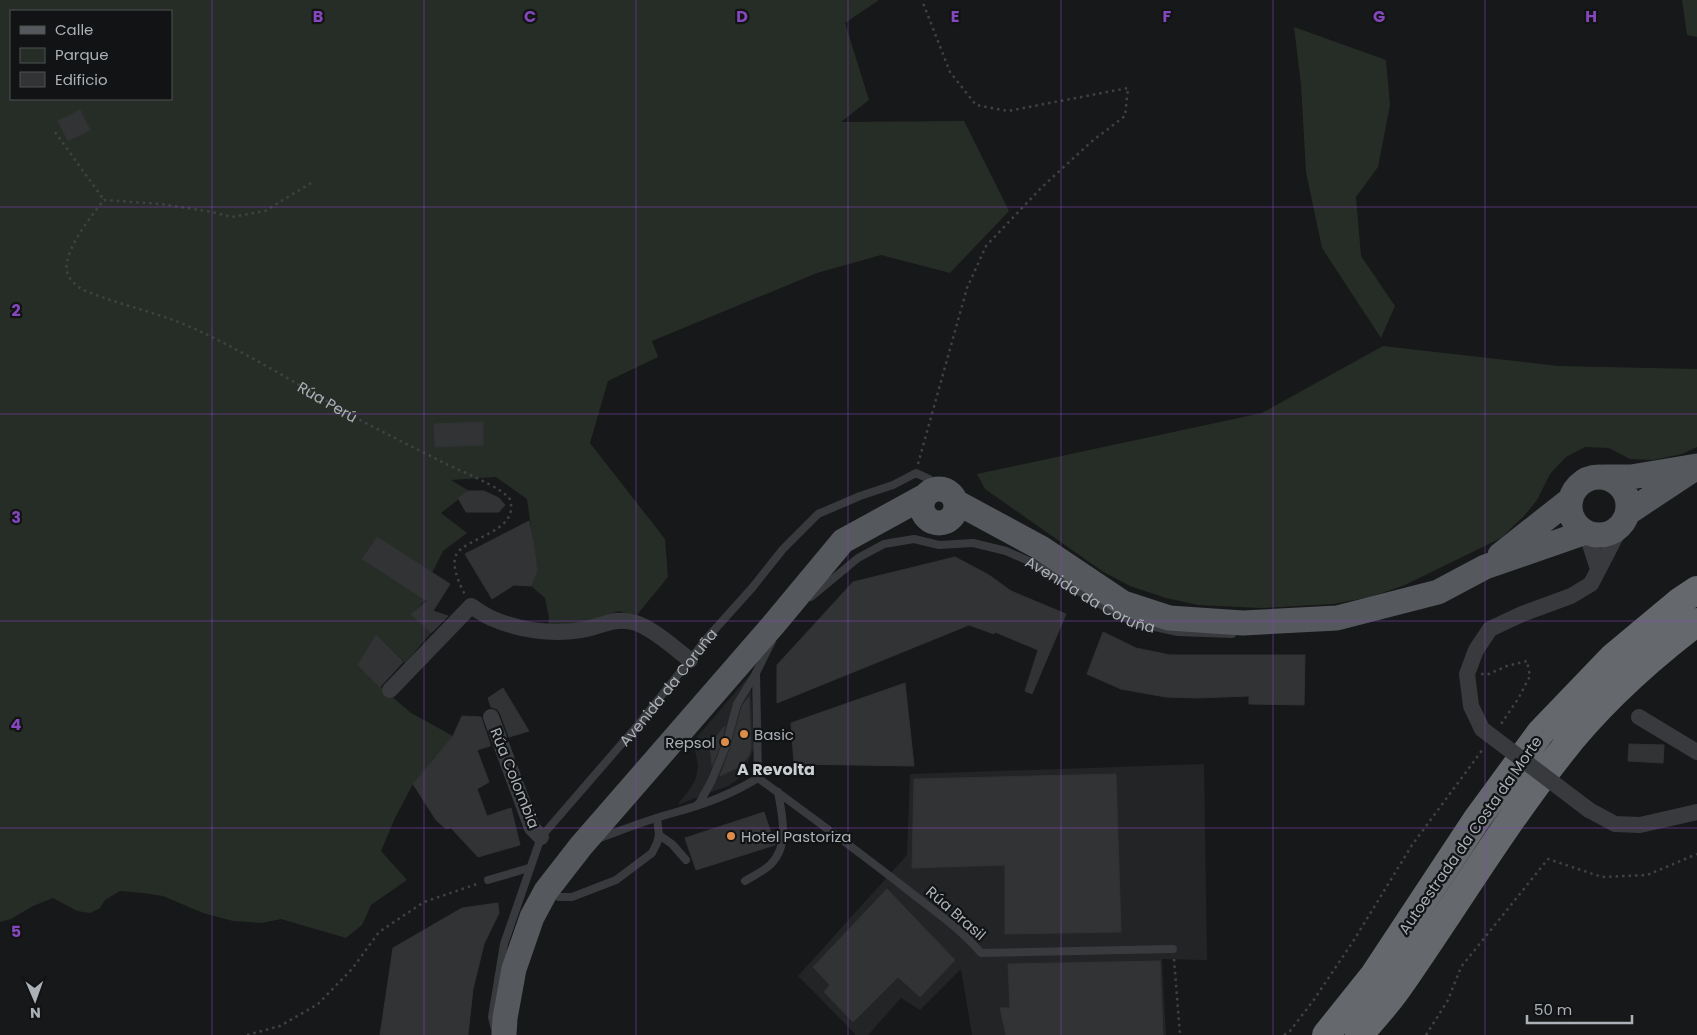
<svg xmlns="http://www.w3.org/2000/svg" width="1697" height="1035" font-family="Poppins,sans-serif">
  <rect width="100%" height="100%" fill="#171819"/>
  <path fill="#232426" d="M748,677L751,690L754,748L743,774L736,781L728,786L677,805L690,789L696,778L698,765L694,746L697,737Z
    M1204,764L1207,960L1162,959L1166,1035H972L961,969L920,1010L901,998L868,1035H856L798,976L907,855L910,774Z"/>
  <path fill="#262d26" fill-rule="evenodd" d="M0,0H879L845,23L869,100L841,122L964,121L1009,211L950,273L881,255L817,273L652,341L658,357L608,381L590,443L665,539L668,577L636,616L619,611L588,622L548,626L549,618L545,598L531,586L537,571L527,499L496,477L451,480L469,491L441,513L467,533L443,551L432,573L376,538L362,559L426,600L411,614L431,633L405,663L376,635L358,665L381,687L411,713L453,736L413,784L395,818L381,851L407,880L371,905L362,925L346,938L281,919L262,923L233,921L203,913L163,896L143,893L120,891L105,900L100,908L90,913L77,911L53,898L33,906L11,919L0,922ZM11,11H171V99H11Z
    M1682,0H1697V37L1687,35Z
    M1294,27L1386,60L1390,105L1378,167L1356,197L1361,256L1395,306L1381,338L1322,248L1306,172L1301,85Z
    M1383,346L1558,366L1697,369V447L1682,454L1653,460L1630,459L1609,448L1585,447L1566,457L1550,474L1537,500L1524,516L1501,538L1405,585L1370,597L1333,604L1261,608L1198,605L1166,598L1130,586L1102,571L985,489L977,474L1262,413Z"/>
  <path fill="#323335" stroke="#313235" d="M80,110L90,130L68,141L58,121Z
    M483,422V445L435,447L434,424Z
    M468,491H484L499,498L505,505L499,512H466L458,498Z
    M529,521L534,546L537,571L531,586L514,585L492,599L465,554Z
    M377,537L450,584L433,611L448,616L431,633L411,614L427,601L362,559Z
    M955,557L989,575L1011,591L1066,614L1032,694L1025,691L1038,650L995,632L994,634L969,625L777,703V665L853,582Z
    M1103,632L1136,648L1170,655H1305L1304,705L1249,704V696L1198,698L1166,697L1121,689L1087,674Z
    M376,635L403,662L380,687L358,665Z
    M905,683L914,766L794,764L791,723Z
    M503,688L529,731L509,737L500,713L497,709L491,707L488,698Z
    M749,697L751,748L749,755L741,766L720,776L731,746L742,706Z
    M462,716L481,717L490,744V746L477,750L489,782L477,789L487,816L511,808L520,845L478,857L451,828L446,829L436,820L413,784L453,736Z
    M725,726L721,743L712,766L710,744Z
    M1629,744L1664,745L1663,763L1628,761Z
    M1116,774L1121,932L1005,934V865L912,868L914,779Z
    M764,812L775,845L696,870L685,838Z
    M887,889L955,960L920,997L898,977L853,1022L824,992L830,985L813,967Z
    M498,903L499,913L484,944L473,989L468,1035H380L393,948L462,908Z
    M1160,961L1163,1035H1006L1000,1008H1010L1008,964Z"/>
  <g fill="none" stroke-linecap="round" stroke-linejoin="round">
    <g stroke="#3f4244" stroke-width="2.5" stroke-dasharray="2.5 4" stroke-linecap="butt">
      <path d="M55,132L104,200"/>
      <path id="s1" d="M311,183L265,211L232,217L212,212L161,204L104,200C92,215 63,251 67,271C68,279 75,284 81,289C118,305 158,312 195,329C249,354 300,386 351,415C380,431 409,445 438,460C451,467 507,489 510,500C520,532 464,538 456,555C451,566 460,585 465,595"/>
      <path d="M918,464L967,288L986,246L1041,188L1091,142L1125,116L1128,88L1008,111L976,105L950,72L923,3L924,0"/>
      <path d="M1481,674H1489L1507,666L1527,661L1530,676L1518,699L1501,724"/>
      <path d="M1174,959L1180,1035"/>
      <path d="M247,1035L280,1026L318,1004L352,969L379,932L424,902L480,883"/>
      <path d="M1284,1035L1290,1031L1313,1001L1354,940L1412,845L1483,749"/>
      <path d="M1426,1035L1448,1000L1461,967L1548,859L1602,877L1647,875L1697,854"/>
    </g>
    <g stroke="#393a3d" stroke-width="8">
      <path id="s2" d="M811,597L858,558L884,544L914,539L939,545L973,543L1006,551L1033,563L1103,606L1136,623L1178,632L1232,634"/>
      <path d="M758,778L756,673L772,641"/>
      <path d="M758,778C809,815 859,852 909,891C933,910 961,929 981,953L1173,949"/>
      <path d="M696,806L700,802L712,780L726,745L737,704L756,673"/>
      <path d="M659,835L672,844L686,860"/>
      <path d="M597,839C622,830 647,820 673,813C705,804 730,795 758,778"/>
      <path d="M488,880L529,868"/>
      <path d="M745,881C753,876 764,871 771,864C790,845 782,815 778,792"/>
      <path d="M559,897H572L616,880L652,853L657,843L659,835L657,818"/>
      <path id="s3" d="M495,1029L492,1017L504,944L541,837L638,725L708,637L752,588L783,549L818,514L860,496L893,485L916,473L929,479L937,487L943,489"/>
    </g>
    <path stroke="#393a3d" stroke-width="16" d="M1586,532L1598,569
      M390,690L471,606C477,610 484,615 491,618C518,630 551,635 581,630C601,627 615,616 636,623C654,629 675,649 690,660
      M491,717L532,828L541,837
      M1639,717L1697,752
      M1482,729L1471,706L1467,674L1476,650L1490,629L1522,614L1571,596L1591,584L1620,528
      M1589,810L1615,824L1640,825L1697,812"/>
    <path stroke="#55585c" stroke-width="25" d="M1570 506a29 29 0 1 1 58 0a29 29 0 1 1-58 0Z
      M1603,477H1631L1697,466
      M922 506a17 17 0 1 1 34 0a17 17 0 1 1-34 0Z
      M956,502L1041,548L1123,603L1169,618L1243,623L1337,618L1438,592L1485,567L1586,532
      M1629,512L1691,471
      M1500,555L1571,499
      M504,1035L505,1018L514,969L532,917L546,891L581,846L774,624L843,541L925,496"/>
    <path stroke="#65696e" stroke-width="28" d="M1326,1035L1374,975L1477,819L1540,733L1613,657L1679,602L1697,590
      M1359,1035C1372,1020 1386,1005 1398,988C1452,911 1500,830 1559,755C1598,704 1646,661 1697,622"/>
    <path stroke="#393a3d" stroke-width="16" d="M1482,729L1589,810"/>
  </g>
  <path fill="none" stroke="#8547bd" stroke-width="1" stroke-opacity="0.55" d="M212,0V1035M424,0V1035M636,0V1035M848,0V1035M1061,0V1035M1273,0V1035M1485,0V1035M0,207H1697M0,414H1697M0,621H1697M0,828H1697"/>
  <g fill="#de8c4a" stroke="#121314" stroke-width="2">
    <circle cx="744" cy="734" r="5"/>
    <circle cx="725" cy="742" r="5"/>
    <circle cx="731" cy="836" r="5"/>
  </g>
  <g text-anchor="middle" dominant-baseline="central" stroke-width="4.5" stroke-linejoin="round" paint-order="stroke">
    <g font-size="15" fill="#abb1b7" stroke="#121314">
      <text stroke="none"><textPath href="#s1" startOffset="594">Rúa Perú</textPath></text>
      <text stroke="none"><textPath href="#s2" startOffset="310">Avenida da Coruña</textPath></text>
      <text stroke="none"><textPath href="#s3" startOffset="396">Avenida da Coruña</textPath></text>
      <text transform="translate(515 778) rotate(68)">Rúa Colombia</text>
      <text transform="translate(1470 835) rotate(-55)">Autoestrada da Costa da Morte</text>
      <text transform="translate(956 913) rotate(41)">Rúa Brasil</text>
    </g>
    <g font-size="15" fill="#abb1b7" stroke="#121314" text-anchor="start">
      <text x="754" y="734">Basic</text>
      <text x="715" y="742" text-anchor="end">Repsol</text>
      <text x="741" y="836">Hotel Pastoriza</text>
    </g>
    <g font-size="16" font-weight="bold" fill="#cbcfd4" stroke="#121314">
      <text x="776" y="769">A Revolta</text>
    </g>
  </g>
  <g font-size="16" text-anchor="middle" font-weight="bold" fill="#8547bd" stroke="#121314" stroke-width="4.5" stroke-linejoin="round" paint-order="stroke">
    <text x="318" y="22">B</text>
    <text x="530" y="22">C</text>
    <text x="742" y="22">D</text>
    <text x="955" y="22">E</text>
    <text x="1167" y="22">F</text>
    <text x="1379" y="22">G</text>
    <text x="1591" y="22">H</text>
    <text x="16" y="316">2</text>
    <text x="16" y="523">3</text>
    <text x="16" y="730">4</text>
    <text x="16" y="937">5</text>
  </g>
  <rect x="10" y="10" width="162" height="90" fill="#121314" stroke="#4f5255"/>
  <rect x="20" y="26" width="25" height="8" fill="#55585c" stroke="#4f5255"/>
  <text x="55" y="35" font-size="15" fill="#abb1b7">Calle</text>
  <rect x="20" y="48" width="25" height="15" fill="#262d26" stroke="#4f5255"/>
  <text x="55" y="60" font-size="15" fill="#abb1b7">Parque</text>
  <rect x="20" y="72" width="25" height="15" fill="#323335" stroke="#4f5255"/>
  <text x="55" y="85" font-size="15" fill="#abb1b7">Edificio</text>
  <g transform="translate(35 1000) rotate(178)" stroke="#121314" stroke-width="4" paint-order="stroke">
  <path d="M0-4L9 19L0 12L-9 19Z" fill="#abb1b7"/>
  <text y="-8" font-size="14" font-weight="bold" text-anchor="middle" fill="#abb1b7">N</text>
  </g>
  <path d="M1527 1015v8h105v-8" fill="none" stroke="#abb1b7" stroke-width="2.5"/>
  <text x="1534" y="1015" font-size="15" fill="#abb1b7" stroke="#121314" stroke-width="4" paint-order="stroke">50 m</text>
</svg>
